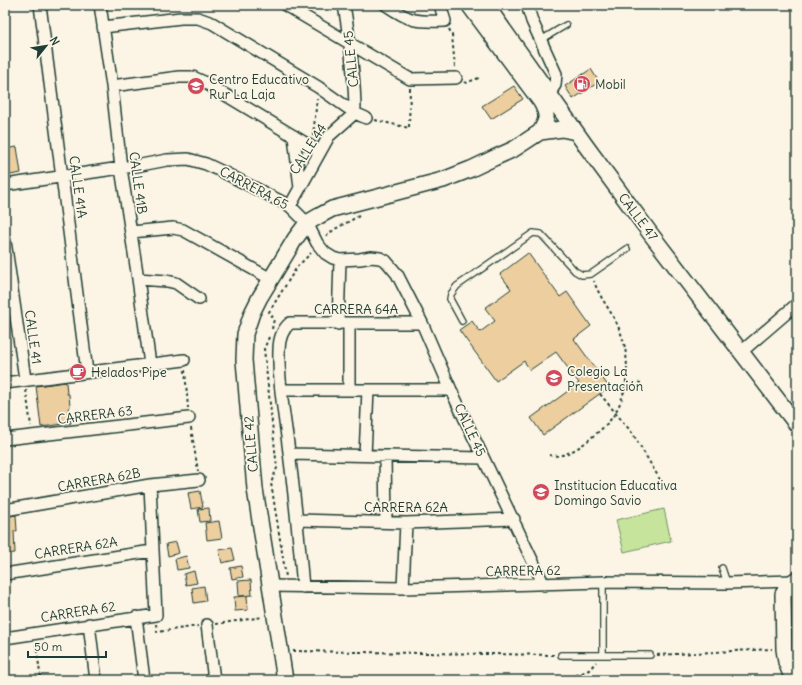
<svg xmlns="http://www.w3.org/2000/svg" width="802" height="685" font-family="Delius,sans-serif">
  <rect width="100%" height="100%" fill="#fcf5e5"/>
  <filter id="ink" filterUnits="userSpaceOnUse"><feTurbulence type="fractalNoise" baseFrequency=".025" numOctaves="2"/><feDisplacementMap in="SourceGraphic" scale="8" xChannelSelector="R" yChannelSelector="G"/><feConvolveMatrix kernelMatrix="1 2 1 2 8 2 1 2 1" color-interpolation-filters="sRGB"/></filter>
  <g filter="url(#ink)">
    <path fill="#c6e49c" stroke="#729068" d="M664,509L671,541L624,552L616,520Z"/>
    <path fill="#ecce9f" stroke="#1f3d34" d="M591,69L599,82L573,99L565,86Z
      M514,86L523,99L491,119L482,106Z
      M17,147L21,173L10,175L5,149Z
      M528,253L560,297L567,292L591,326L574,339L609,387L543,435L531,418L579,383L556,352L530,370L524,361L496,381L459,330L472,321L480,332L495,321L485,308L511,289L500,274Z
      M66,382L67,394H69L70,407H69L71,423L41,427L36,386Z
      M200,491L203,507L191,509L188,493Z
      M209,508L210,521L200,522L198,509Z
      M16,515L17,531H14L15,553L5,554V517Z
      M219,521L222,538L207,540L205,523Z
      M176,542L179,553L168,556L166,544Z
      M232,548L235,560L222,563L219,550Z
      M186,556L189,568L177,570L175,559Z
      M241,566L243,577L232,579L230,568Z
      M194,571L197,583L186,585L184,574Z
      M251,580L252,595L239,596L238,581Z
      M204,586L206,601L194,603L192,588Z
      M247,596L248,610L235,611L234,597Z"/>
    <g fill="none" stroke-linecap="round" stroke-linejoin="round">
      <g stroke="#1f3d34" stroke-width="8">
        <path id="lane" d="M541,40L566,25
          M462,321L450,299L451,294L457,286L533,233L541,234L575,271L582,275L591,274L627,249
          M722,568L727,583
          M603,582V655
          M561,655H650"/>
      </g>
      <g stroke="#1f3d34" stroke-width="14">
        <path id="street" d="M40,5L87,372
          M100,5L112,86L121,168L138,279L150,364
          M285,5L410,79L456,78
          M386,5C411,22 415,22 445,21L440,5
          M527,5L532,21L556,74L555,85L549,94
          M103,27L181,18H198L212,23L318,87L355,113L366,118
          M112,86L179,77H193L204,82L320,152
          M294,136L300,188
          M5,185L141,165L167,160L188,159L206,164L223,172L290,206L307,223L317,243L325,253L333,258L340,260L360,259L371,257L380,258L386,261L397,274L422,323L451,390L544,585
          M290,206L329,136L355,113C355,76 350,41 344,5
          M131,232L173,228L183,230L271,279
          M5,241L25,379
          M138,279L167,281L176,283L199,299
          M338,324L340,260
          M740,353L797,304
          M5,383L184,360
          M281,390H451
          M349,390V323
          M5,439L189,418
          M290,454L483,458
          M365,455L368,390
          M385,456L386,522
          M5,510L150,485L199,480
          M298,520L406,523L514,519
          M5,574L152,551
          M270,586L403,588L603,582L727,583L794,581
          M303,587C299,539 294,491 288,444C284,413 278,381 279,350C279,339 282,330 290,323H422
          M403,588L406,523
          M136,617L144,680
          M89,624L96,680
          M207,625L214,680
          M5,638L156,615L150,485"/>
      </g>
      <g stroke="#1f3d34" stroke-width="18">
        <path id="secondary" d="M469,5L541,102C548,115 548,119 540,132
          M486,5L586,146L650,233L797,425
          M285,680L255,489L244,360L245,334L252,313L260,297L295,239L307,223L319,216L332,209L443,180L471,169L494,158L514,149L540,132L562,129L576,132
          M793,680L786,662L784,649L783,594L794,581L797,579"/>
      </g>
      <path stroke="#1f3d34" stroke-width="2" stroke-dasharray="3 3" stroke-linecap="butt" d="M449,29L452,35L455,68
        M465,82L466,83L481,77
        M375,120L409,128L410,88
        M313,136L317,99
        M326,236L335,229L359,216
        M272,329L274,319L269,312L297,267L311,253
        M269,337L264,349L277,468L271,483L286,577
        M185,370L188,408
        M626,382L641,383
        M26,390L31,426
        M600,394L633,434L665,488
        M191,428L198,471
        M549,455C564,459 581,447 592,437C601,430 610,422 615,413C631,386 630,351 617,324C610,309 599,297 594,281
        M156,624L157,632L198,626
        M216,624L263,617
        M36,644L41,680
        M293,651L555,655
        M657,655L772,649
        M565,680L589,670L596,662"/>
      <use href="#lane" stroke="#fcf5e5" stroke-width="5.5"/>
      <use href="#street" stroke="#fcf5e5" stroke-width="11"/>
      <use href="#secondary" stroke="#fcf5e5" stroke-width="15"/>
    </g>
  </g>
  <defs>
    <g id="fuel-disc" transform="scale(0.9)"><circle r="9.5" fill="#d1495b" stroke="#fcf5e5"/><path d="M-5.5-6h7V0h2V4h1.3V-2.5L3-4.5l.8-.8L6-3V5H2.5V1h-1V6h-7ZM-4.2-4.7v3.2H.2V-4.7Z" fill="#fff"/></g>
    <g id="school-disc" transform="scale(0.9)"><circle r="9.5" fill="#d1495b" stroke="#fcf5e5"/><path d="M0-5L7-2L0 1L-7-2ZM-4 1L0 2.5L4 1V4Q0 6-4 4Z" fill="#fff"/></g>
    <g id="cafe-disc" transform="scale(0.9)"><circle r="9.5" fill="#d1495b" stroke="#fcf5e5"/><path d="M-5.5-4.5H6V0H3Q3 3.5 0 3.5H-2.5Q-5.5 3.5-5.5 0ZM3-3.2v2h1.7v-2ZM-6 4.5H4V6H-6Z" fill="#fff"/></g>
  </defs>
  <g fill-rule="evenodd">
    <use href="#fuel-disc" x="582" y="84"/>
    <use href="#school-disc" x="196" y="86"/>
    <use href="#cafe-disc" x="78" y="372"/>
    <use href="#school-disc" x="554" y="378"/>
    <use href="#school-disc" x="541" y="492"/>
  </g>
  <g text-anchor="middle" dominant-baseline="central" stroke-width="3.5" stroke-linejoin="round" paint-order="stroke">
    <g font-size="13" fill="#1f3d34" stroke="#fcf5e5">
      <text transform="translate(351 59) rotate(-96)">CALLE 45</text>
      <text transform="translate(308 149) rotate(-58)">CALLE 44</text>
      <text transform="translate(138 183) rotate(82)">CALLE 41B</text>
      <text transform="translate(78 187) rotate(82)">CALLE 41A</text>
      <text transform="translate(254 188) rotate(28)">CARRERA 65</text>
      <text transform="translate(638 217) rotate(53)">CALLE 47</text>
      <text x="356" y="309">CARRERA 64A</text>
      <text transform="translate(33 337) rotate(82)">CALLE 41</text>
      <text transform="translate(95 415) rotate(-7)">CARRERA 63</text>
      <text transform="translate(470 430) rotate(65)">CALLE 45</text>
      <text transform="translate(251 444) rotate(-95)">CALLE 42</text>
      <text transform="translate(99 480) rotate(-10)">CARRERA 62B</text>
      <text x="406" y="507">CARRERA 62A</text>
      <text transform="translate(76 548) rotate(-9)">CARRERA 62A</text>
      <text transform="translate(523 571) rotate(-1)">CARRERA 62</text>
      <text transform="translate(78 612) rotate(-9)">CARRERA 62</text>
    </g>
    <g font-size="13" fill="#1f3d34" stroke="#fcf5e5" text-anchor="start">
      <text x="209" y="79">Centro Educativo<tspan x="209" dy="15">Rur La Laja</tspan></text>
      <text x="595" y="84">Mobil</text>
      <text x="567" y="371">Colegio La<tspan x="567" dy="15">Presentación</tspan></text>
      <text x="91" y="372">Helados Pipe</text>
      <text x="554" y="485">Institucion Educativa<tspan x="554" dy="15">Domingo Savio</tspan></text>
    </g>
  </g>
  <rect width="802" height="685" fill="none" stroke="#fcf5e5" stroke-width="20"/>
  <rect x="10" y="10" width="782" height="665" fill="none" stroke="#1f3d34" stroke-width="1.5" filter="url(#ink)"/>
  <g transform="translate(46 46) rotate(60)" stroke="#fcf5e5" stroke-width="3" paint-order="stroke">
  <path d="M0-3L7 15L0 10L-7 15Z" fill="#1f3d34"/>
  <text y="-6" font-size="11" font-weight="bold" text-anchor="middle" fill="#1f3d34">N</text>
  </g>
  <path d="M28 651v6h78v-6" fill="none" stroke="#1f3d34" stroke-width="2"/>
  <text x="34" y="651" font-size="12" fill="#1f3d34" stroke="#fcf5e5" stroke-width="3" paint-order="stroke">50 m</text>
</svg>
